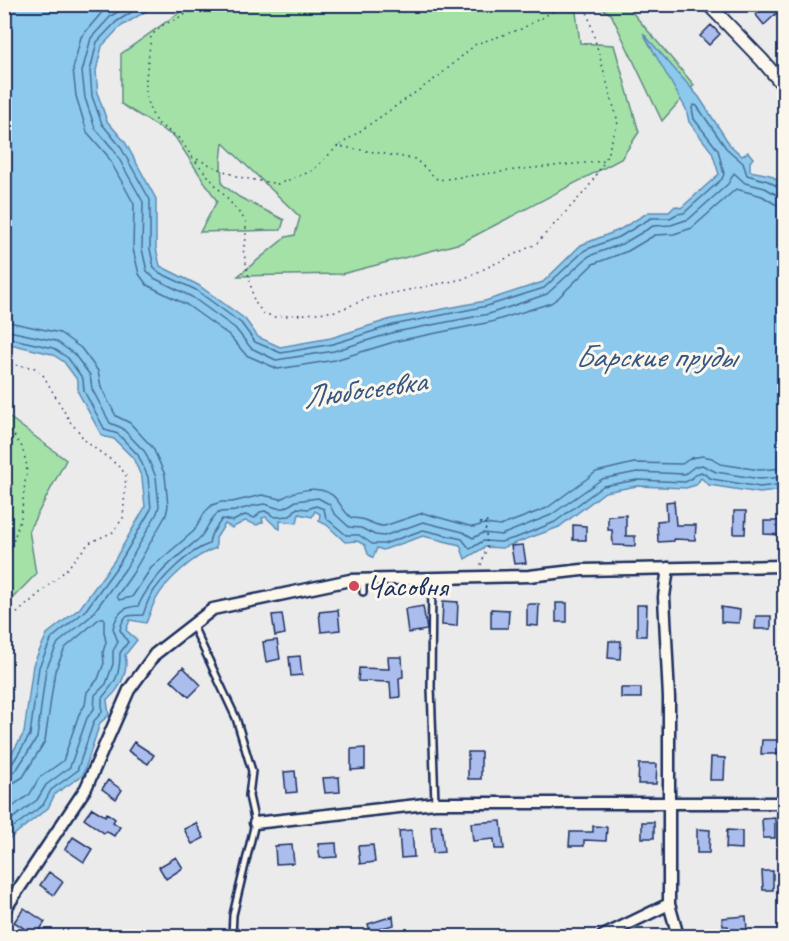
<svg xmlns="http://www.w3.org/2000/svg" width="789" height="941" font-family="Caveat,sans-serif">
  <rect width="100%" height="100%" fill="#ebebec"/>
  <filter id="ink" filterUnits="userSpaceOnUse"><feTurbulence type="fractalNoise" baseFrequency=".0167" numOctaves="2"/><feDisplacementMap in="SourceGraphic" scale="12" xChannelSelector="R" yChannelSelector="G"/><feConvolveMatrix kernelMatrix="1 2 1 2 8 2 1 2 1" color-interpolation-filters="sRGB"/></filter>
  <g filter="url(#ink)">
    <path fill="#a4e1a7" stroke="#608882" stroke-width="1.5" d="M190,5H575L580,43L614,45L639,132L621,159L461,243L342,274L238,276L286,237L295,235L300,217L223,143L221,161L222,184L239,197L284,220L281,230L200,232L217,201L175,137L121,104V54Z
      M596,5H626L694,85L662,121L611,14Z
      M5,414L66,460L29,530L36,574L5,606Z"/>
    <path fill="#8cc9ec" stroke="#5f8bb3" stroke-width="1.5" d="M5,4L156,5L120,27L102,46L96,71L98,95L107,121L125,142L156,199V248L160,266L198,285L245,319L258,337L280,347L331,338L391,319L485,301L543,282L581,245L619,230L649,212H669L675,206L681,208L719,174L712,152L689,122L686,109L643,33L699,97L730,145L742,156L748,152L753,158L750,162V171L770,175L784,184V490L760,493L709,485L701,478L696,485L686,488L637,486L605,492L559,527L502,548L485,547L465,559L460,545L423,536L383,550L377,548L373,558L368,554L365,545L357,541L345,542L327,525L319,521L320,514L315,511L312,517L299,514L297,523L280,521V529L276,527L266,517L262,518L263,522L257,525L245,521L232,528L225,524L216,538V548C195,555 166,580 155,601C152,607 149,616 146,623L130,620L126,630L137,640L125,655C129,671 120,690 107,700L109,715L100,723L83,775L55,794L48,808L5,842V765L24,733L33,665L47,634L80,608L114,561L145,507L142,478L133,458L114,439L102,436L78,392V381L64,362L52,354L5,343Z"/>
    <g fill="none" stroke-linecap="round" stroke-linejoin="round">
      <path stroke="#486d97" stroke-width="1.5" d="M113,4L103,11L81,37L73,69L76,96L87,132L107,155L134,204L133,249L139,274L147,285L187,305L229,335L246,355L278,369L335,360L397,341L491,322L551,303L558,298L593,264L628,251L655,235L674,234L692,228L736,189L762,196L775,204L784,206
        M130,4L111,16L91,38L82,72L85,98L95,128L114,150L143,202L142,249L147,271L154,278L192,297L235,328L251,348L276,360L334,351L395,332L489,314L547,294L589,256L624,243L653,226L671,225L689,219L728,184L734,173L745,183L765,188L777,195L784,197
        M144,4L116,22L97,42L90,71L92,96L102,124L120,146L150,200V249L154,268L158,272L196,290L241,323L255,342L281,353L333,344L393,325L487,306L544,288L585,250L621,236L651,218H670L677,214L684,213L722,179L724,174L718,150L694,119L692,108L694,105L697,106L726,148L743,163L747,175L768,181L780,188L784,189
        M4,321L60,333L81,348L98,371L101,387L116,416L130,423L153,448L165,475L168,506L166,515L133,573L117,596L119,600L132,597L151,568L194,531L205,512L212,505L221,502H232L262,495L281,499C297,489 324,483 337,500C342,506 345,514 352,518C353,518 361,519 361,519C370,521 375,526 384,526L423,513L473,527L485,524L500,526L547,508L596,472L634,463L682,464L691,458L703,456L712,458L720,464L760,470L784,468
        M4,330L56,341L74,354L90,375L92,389L110,423L122,428L145,452L156,477L159,506L157,513L126,568L91,616L58,643L46,669L37,738L17,769L11,773L4,774
        M4,337L53,348L68,358L83,379L84,391L105,430L118,434L138,455L148,477L151,509L119,564L85,611L52,638L39,667L30,735L12,764L4,767
        M4,783L15,782L23,777L45,741L55,671L65,648L100,618H104V632L106,642L103,652L104,663L98,679L87,692L85,705L79,714L63,761L39,778L30,794L4,813
        M4,825L37,800L46,785L70,767L87,718L94,709L95,695L106,684L113,664V651L118,642L113,628C117,613 123,607 138,606C152,577 171,562 195,542C207,535 207,519 220,512C225,511 231,512 235,511C245,508 254,505 265,504L277,508H285L296,501L318,498L329,504L334,513L349,527L361,528L375,535L384,536L423,522L463,532L473,538L483,533L501,535L551,515L602,479L637,472L685,474L694,467L702,465L716,472L760,479L784,477
        M4,834L43,805L51,790L77,771L94,721L102,712V698C116,681 120,676 120,653L128,642L120,630C124,612 128,616 143,615C145,609 147,603 150,597C161,578 189,551 209,544L211,535L222,519L233,521L245,515L255,518L260,512L265,511L275,517L290,516L297,508L308,509L316,506L324,509L326,518L346,535H359L372,544H384L423,530L462,539L470,549L483,541L501,542L518,537L555,522L603,486L637,480L685,482C692,480 694,474 701,472L712,479L760,487L784,484"/>
    </g>
    <path fill="#abbdec" stroke="#1b2f5e" stroke-width="1.5" d="M767,4H772L778,12L764,25L756,15Z
      M711,25L720,34L709,45L700,36Z
      M674,501L676,525H696L695,540L674,539V541L658,542L657,521L667,520L666,502Z
      M734,511H746L745,534H734Z
      M626,515V536H635V546L613,545L612,530H608V516Z
      M764,521H783V535L764,534Z
      M573,525L586,526V540H573Z
      M523,545L526,563L514,564L511,546Z
      M443,601L458,602L457,626L442,625Z
      M556,603H567V622H556Z
      M527,604H539L538,626L527,625Z
      M637,605H647L646,636H637Z
      M423,606L427,630L408,633L405,609Z
      M721,607L740,610L739,623L721,622Z
      M491,609L509,610L508,628H491Z
      M338,610L340,630L321,632L319,612Z
      M282,614L285,634L275,636L272,615Z
      M756,616H771V629H755Z
      M277,640L280,659L266,662L263,642Z
      M609,641H621L620,659L608,658Z
      M300,656L302,675L291,676L289,657Z
      M388,657H402L403,677L399,678L400,697L391,698L390,682L358,681L359,668L389,669Z
      M183,667L201,685L189,697L171,680Z
      M621,688H641V698H621Z
      M762,740H784V754H761Z
      M134,742L154,755L148,764L128,751Z
      M365,748V769L351,770V749Z
      M468,752H481V779H468Z
      M711,757L725,758L724,780H710Z
      M639,764H657L656,784H638Z
      M295,771L297,792L286,793L284,772Z
      M339,777L340,792L325,793L323,778Z
      M108,780L122,790L116,799L102,789Z
      M92,808L105,816L107,813L115,819L113,822L120,827L114,836L106,831L104,833L84,819Z
      M775,818V838H763L762,819Z
      M501,821L504,849H495L494,839L473,841L471,823Z
      M642,822H654V838H642Z
      M196,823L204,838L192,844L184,829Z
      M441,825L444,852L433,853L431,826Z
      M593,826L607,827L606,841L584,840V846H569L570,832H593Z
      M697,829L710,830L709,853H697Z
      M412,830L414,857L401,858L399,831Z
      M727,830L742,831V849L726,848Z
      M73,837L92,849L84,862L65,849Z
      M336,843L337,857L320,858L318,844Z
      M292,845L294,863L276,864L275,846Z
      M373,845L375,862L360,864L358,846Z
      M176,857L183,868L166,879L159,867Z
      M762,871H773V890H763Z
      M49,872L63,882L54,895L40,885Z
      M24,908L45,922L36,936L14,922Z
      M393,916L394,925L381,928L382,936H371L368,924Z
      M746,916L747,931L729,932L728,926H723L722,918Z"/>
    <g fill="none" stroke-linecap="round" stroke-linejoin="round">
      <g stroke="#1b2f5e" stroke-width="10">
        <path id="service" d="M432,579L431,687L435,803
          M363,580V592
          M193,626L236,718L252,771L249,796L255,823L233,915L232,936"/>
      </g>
      <g stroke="#1b2f5e" stroke-width="15">
        <path id="minor" d="M668,568L664,597L669,698V904L678,936
          M255,823L435,803H784
          M4,911L86,788L129,690L155,654L213,609L350,580L529,576L582,570L784,566
          M603,936L669,904"/>
      </g>
      <g stroke="#1b2f5e" stroke-width="16">
        <path id="tertiary" d="M708,4L762,60L784,86"/>
      </g>
      <path stroke="#1b2f5e" stroke-width="1.5" stroke-dasharray="1.5 4.5" stroke-linecap="butt" d="M207,4L161,26L151,36L146,78V94L149,107L156,122L180,139L192,157L238,177L278,184L312,171L338,146L415,159L438,180L523,169L605,161L618,122L585,4
        M340,145L439,76L476,44L521,29L567,4
        M192,157L246,221V239L243,249L254,301L263,313L275,317L337,311L369,298L463,279L536,244L588,188L604,162
        M4,363L35,368L43,375L72,425C80,430 81,438 88,443C101,454 116,461 126,475L123,518L113,532L89,543L65,571L16,614L4,619
        M4,421L22,447L27,466L21,517L12,545L4,580
        M480,523L488,522
        M481,565L487,547L485,522"/>
      <use href="#service" stroke="#fbf7ec" stroke-width="5"/>
      <use href="#minor" stroke="#fbf7ec" stroke-width="10"/>
      <use href="#tertiary" stroke="#fbf7ec" stroke-width="12"/>
    </g>
  </g>
  <circle fill="#d1495b" stroke="#fbf7ec" stroke-width="2" cx="354" cy="586" r="6"/>
  <g text-anchor="middle" dominant-baseline="central" stroke-width="6" stroke-linejoin="round" paint-order="stroke">
    <g font-size="30" fill="#1b2f5e" stroke="#fbf7ec" text-anchor="start">
      <text x="366" y="586">Часовня</text>
    </g>
    <g font-size="32" font-style="italic" fill="#375682" stroke="#fbf7ec">
      <text x="655" y="356">Барские пруды</text>
      <text transform="translate(364 389) rotate(-8)">Любосеевка</text>
    </g>
  </g>
  <rect width="789" height="941" fill="none" stroke="#fbf7ec" stroke-width="24"/>
  <rect x="12" y="12" width="765" height="917" fill="none" stroke="#1b2f5e" stroke-width="2" filter="url(#ink)"/>
</svg>
